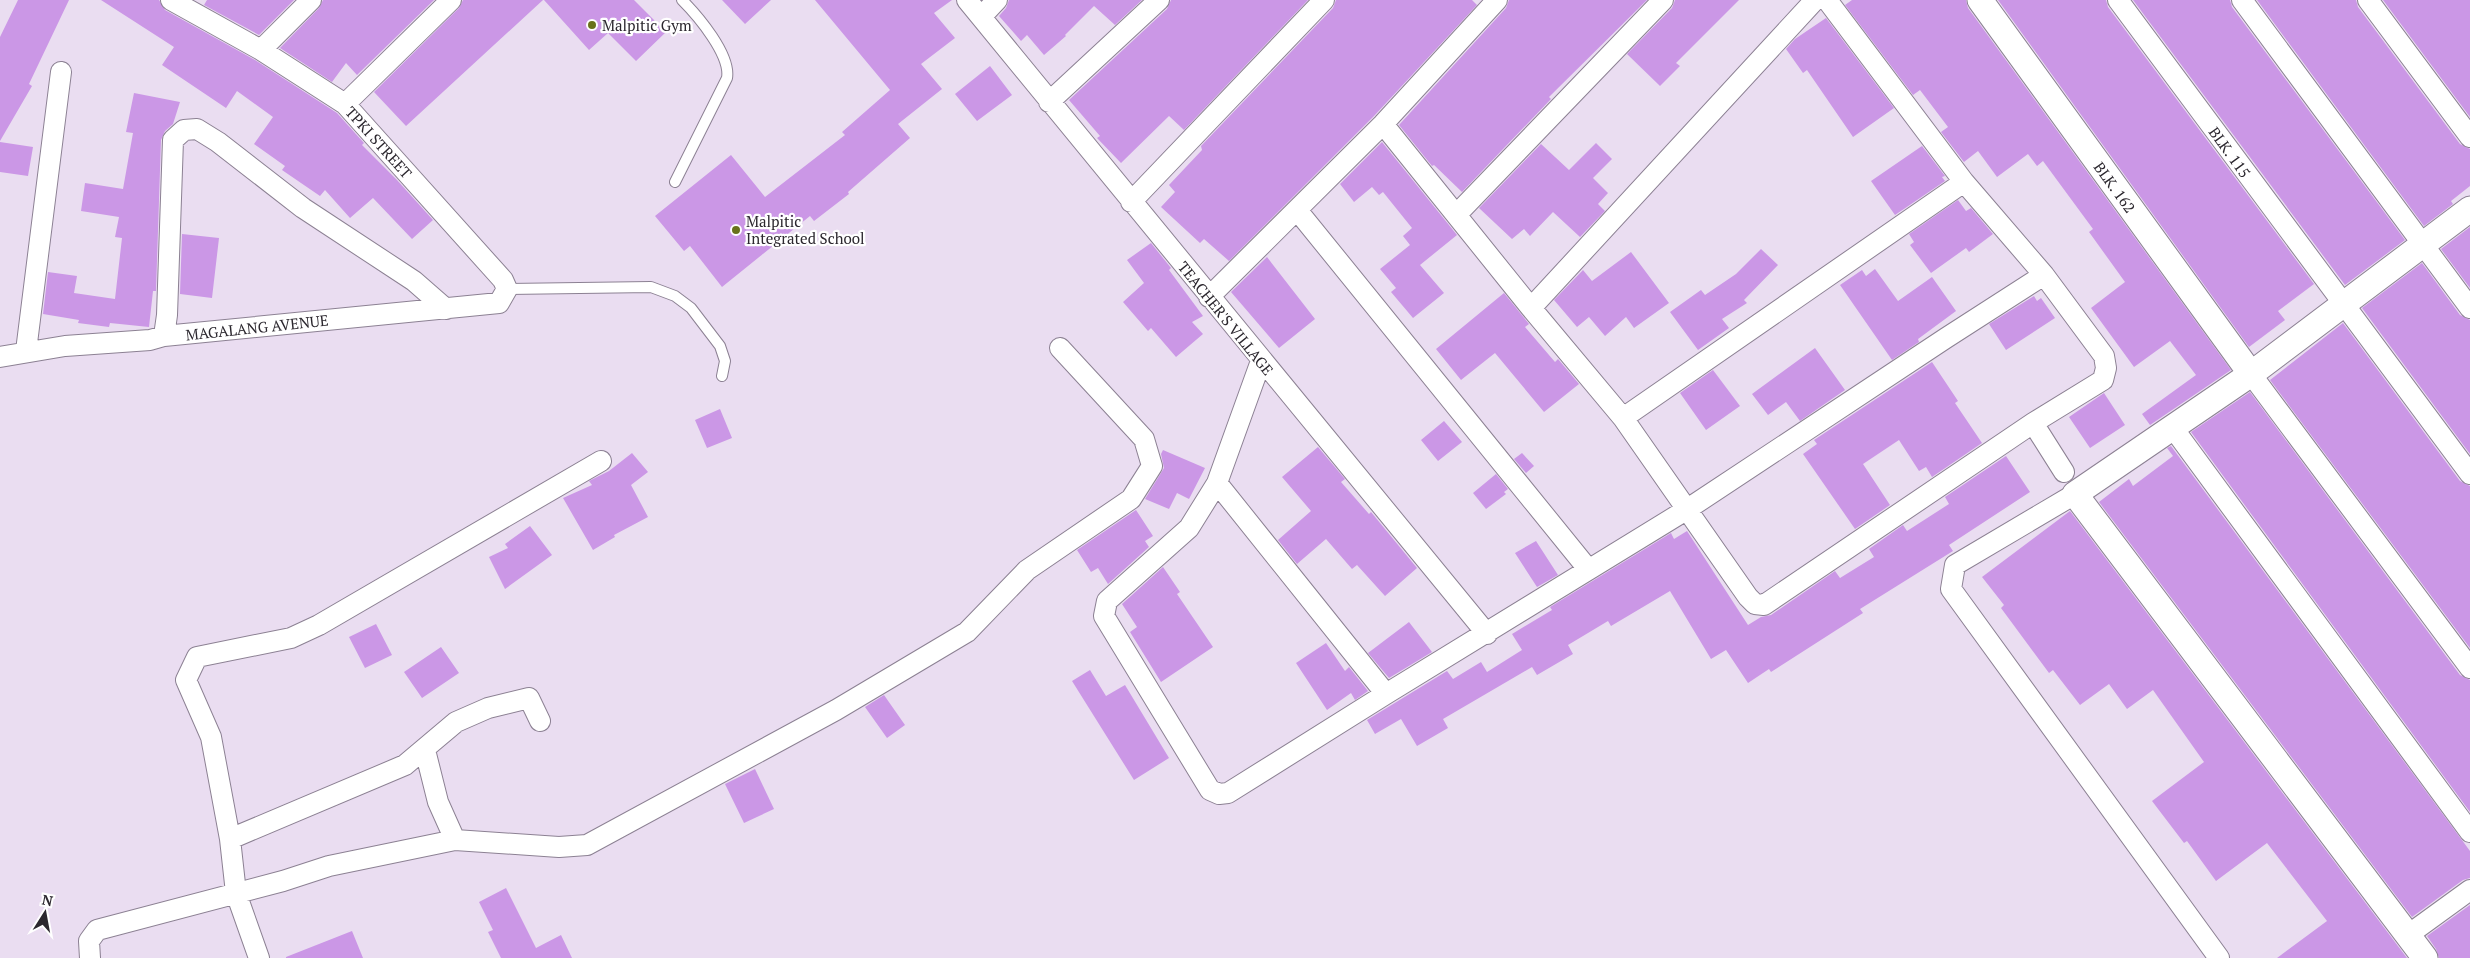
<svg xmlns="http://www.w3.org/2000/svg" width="2470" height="958" font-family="'PT Serif',serif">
  <rect width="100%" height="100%" fill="#eaddf1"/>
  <path fill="#cb97e6" d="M18,0H69L29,84L32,86L0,141V37Z
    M101,0H159L165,10L255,60L337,113L364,143L362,145L397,180L433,220L412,239L373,198L350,218L325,190L320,196L282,170L285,166L254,144L273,117L237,91L226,108L162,65L174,47Z
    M207,0H294L259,35L204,5Z
    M323,0H434L357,75L346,63L332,82L280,48L319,8Z
    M463,0H543L406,126L374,92L459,8Z
    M544,0H634L666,32L636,61L608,33L589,50Z
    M722,0H771L745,24Z
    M815,0H952L934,13L955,38L921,64L942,89L898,124L910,138L848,192L849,194L814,221L810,216L722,287L690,246L684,251L655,216L731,155L765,197L845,135L842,132L890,90Z
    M1009,0H1142L1115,25L1094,6L1065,35L1066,36L1044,55L1027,35L1021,41L999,16L1006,8Z
    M1171,0H1308L1184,130L1169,116L1121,163L1097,138L1100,136L1069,100L1167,9Z
    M1336,0H1472L1477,5L1374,116L1229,261L1204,239L1200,243L1161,207L1175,192L1169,185L1202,150L1201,146L1333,8Z
    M1509,0H1647L1549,97L1551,99L1462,192L1434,165L1432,166L1399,125L1506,8Z
    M1675,0H1739L1676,63L1680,66L1660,86L1627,54L1672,8Z
    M1852,0H1966L1968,8L2231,370L2150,425L2142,414L2196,375L2170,341L2134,367L2091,308L2125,282L2089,232L2093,229L2043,161L2037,166L2028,154L1997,177L1978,151L1964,162L1941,132L1948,127L1920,90L1913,95L1845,5Z
    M1998,0H2106L2108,7L2314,284L2278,311L2285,320L2249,347Z
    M2133,0H2230L2232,7L2405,240L2345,285Z
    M2257,0H2356L2358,7L2460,144L2470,149V186L2451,201L2453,204L2424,226Z
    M2383,0H2470V117Z
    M1826,18L1894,108L1853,137L1807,70L1803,73L1786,49L1795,39Z
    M990,66L1012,95L977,121L955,94Z
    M134,93L180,102L173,124L165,131L161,140L156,291H153L149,327L110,323L109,327L78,323L79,320L43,314L48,272L77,276L74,293L115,299L122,238L115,237L119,217L81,211L85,183L123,189L133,133L126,132Z
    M0,142L33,147L28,176L0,172Z
    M1382,142L1457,235L1420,265L1444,293L1413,318L1391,292L1396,288L1380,269L1410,245L1403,236L1412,228L1383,192L1379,195L1372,187L1354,202L1340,184Z
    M1596,143L1612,159L1593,178L1608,193L1598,204L1605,211L1580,237L1553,212L1530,236L1524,229L1512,239L1479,208L1541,144L1569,170Z
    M1922,146L1945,176L1942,177L1945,181L1895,215L1871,181Z
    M1958,200L1966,211L1971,208L1993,234L1969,252L1966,248L1931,273L1910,245L1914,242L1909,234Z
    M2470,227V288L2441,249Z
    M182,234L219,238L212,298L180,294Z
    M1151,243L1171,268L1169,270L1203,316L1192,322L1203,334L1176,357L1151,328L1148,331L1123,302L1144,283L1127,260Z
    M1761,249L1778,265L1744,300L1747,303L1722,319L1729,328L1698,350L1670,312L1701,290L1705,295L1736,274Z
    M1631,252L1669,303L1634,328L1626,317L1605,336L1589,317L1577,327L1554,300L1583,270L1592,281Z
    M1267,257L1315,319L1279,348L1231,292Z
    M2422,263L2460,315L2470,320V454L2362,308Z
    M1875,269L1898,301L1932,277L1956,311L1918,339L1919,342L1892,360L1840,285L1862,270L1866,276Z
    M1504,293L1529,324L1525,327L1555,362L1558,359L1579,384L1544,412L1495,353L1461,380L1436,349Z
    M2034,296L2037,301L2041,298L2055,318L2006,350L1989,324Z
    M2343,323L2460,481L2470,486V648L2270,380Z
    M1815,348L1845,390L1800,421L1786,402L1768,415L1752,394Z
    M1932,362L1958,401L1955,403L1982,443L1932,477L1926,467L1919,471L1899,440L1863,464L1890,505L1855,529L1803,454L1817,444L1814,440Z
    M1713,370L1740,406L1706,430L1680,393Z
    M2250,392L2460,675L2470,680V812L2191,432Z
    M2104,393L2125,425L2090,448L2069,417Z
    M720,409L732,438L707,448L695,420Z
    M1444,421L1462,442L1438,461L1421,440Z
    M2171,446L2470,851V878L2463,880L2412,917L2099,502L2129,479L2133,486L2173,456L2167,448Z
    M1318,447L1345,479L1341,482L1369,514L1371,512L1417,568L1385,596L1357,565L1352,569L1326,539L1297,564L1278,540L1311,511L1282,477Z
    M1163,450L1205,468L1189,499L1177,493L1169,509L1145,499L1164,468L1161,454Z
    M632,453L648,472L631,485L648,517L614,535L615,537L593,550L563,498L592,485L589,481L609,471Z
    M1522,453L1534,466L1526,473L1514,459Z
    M2006,456L2030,492L1949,545L1953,551L1860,609L1863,613L1771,672L1769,669L1748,683L1726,650L1711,659L1670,591L1611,626L1608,621L1568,645L1573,654L1537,675L1532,667L1443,719L1448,728L1417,746L1401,719L1375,734L1367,720L1447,671L1453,679L1481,662L1487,672L1522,650L1512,634L1552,610L1550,607L1671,533L1674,539L1687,531L1748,625L1761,617L1771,615L1835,571L1840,578L1874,557L1869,549L1903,525L1907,531L1949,504L1945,497Z
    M1496,474L1508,489L1504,492L1506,494L1486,509L1473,493Z
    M1136,510L1153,536L1145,541L1149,547L1108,584L1098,568L1091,572L1077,550Z
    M2070,511L2407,958H2277L2327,921L2267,843L2216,881L2187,841L2184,843L2152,801L2204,762L2153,690L2127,709L2109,684L2080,705L2053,670L2049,673L2001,608L2004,605L1982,577Z
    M530,526L552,555L505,589L489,557L508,548L505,544Z
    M1536,541L1558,575L1537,587L1515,553Z
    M1163,567L1180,592L1177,594L1213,647L1161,682L1130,632L1137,627L1122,604Z
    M1409,622L1432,652L1389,678L1368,653Z
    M376,624L392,655L365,668L349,637Z
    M1326,643L1345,671L1349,667L1368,691L1355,700L1351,693L1327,710L1296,663Z
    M441,647L459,673L422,698L404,672Z
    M1090,670L1106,696L1125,685L1169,758L1134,780L1072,681Z
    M884,695L905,725L887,738L865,707Z
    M755,769L774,809L744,823L725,784Z
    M506,888L536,948L561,935L572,958H501L488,932L493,930L479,902Z
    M2470,905V958H2439L2436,949L2427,936Z
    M352,931L363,958H286V957Z"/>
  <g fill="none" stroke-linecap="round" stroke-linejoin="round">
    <g stroke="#8c8193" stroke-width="12">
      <path id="service" d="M675,182L727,78C731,55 698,16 682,0
        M507,289L651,287L675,296L691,308L720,346L725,361L722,376"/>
    </g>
    <g stroke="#8c8193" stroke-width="22">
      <path id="minor" d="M967,0L1487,634
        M2118,0L2470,474
        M2242,0L2470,308
        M2368,0L2470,137
        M982,16L997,0
        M261,50L311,0
        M1049,102L1159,0
        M345,104L451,0
        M1383,124L1531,308L1623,418L1748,597L1755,604L1764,605L2033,423L2103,380L2106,368L2104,356L2044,275L1964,182L1827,0
        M1131,202L1324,0
        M1297,210L1588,569
        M1457,214L1663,0
        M1209,297L1383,124L1497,0
        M1531,308L1815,0
        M164,336L167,315L173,140L184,130L197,129L218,142L303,208L414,281L446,309
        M26,351L61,72
        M0,357L65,346L150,340L164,336L499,303L507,289L503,280L345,104L261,50L171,0
        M1261,361L1217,483L1189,528L1107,601L1104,616L1210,790L1219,794L1228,793L1386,694L1686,510L1946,338L2044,275
        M2251,374L2470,668
        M1623,418L1964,182
        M2033,423L2064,472
        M2173,428L2470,832
        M1217,483L1386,694
        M2075,494L1955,565L1951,589L2219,958
        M230,839L211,737L186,680L197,657L291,638L319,625L601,461
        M455,840L559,847L587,845L836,710L967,632L1027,570L1131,499L1152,466L1144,439L1060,348
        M2408,935L2470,890
        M90,958L89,941L97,930L283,881L329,866L455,840L438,802L425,750
        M259,958L236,893L230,839L405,765L456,722L488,708L529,698L540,721"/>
    </g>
    <g stroke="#8c8193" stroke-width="27">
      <path id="tertiary" d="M1980,0L2251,374
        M2425,958L2075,494L2251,374L2470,209"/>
    </g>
    <use href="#service" stroke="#fff" stroke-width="10"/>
    <use href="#minor" stroke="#fff" stroke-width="20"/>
    <use href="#tertiary" stroke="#fff" stroke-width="25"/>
  </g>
  <g fill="#69721a" stroke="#fff" stroke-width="2">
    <circle cx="592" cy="25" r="5"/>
    <circle cx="736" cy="230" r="5"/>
  </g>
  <g text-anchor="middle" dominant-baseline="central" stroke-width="4.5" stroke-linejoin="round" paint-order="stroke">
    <g font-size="15" fill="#2b272e" stroke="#fff" text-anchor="start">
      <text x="602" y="25">Malpitic Gym</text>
      <text x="746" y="221">Malpitic<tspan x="746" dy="17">Integrated School</tspan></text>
    </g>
    <g font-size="15" fill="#2b272e" stroke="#fff">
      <text transform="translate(379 142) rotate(48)">TPKI STREET</text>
      <text transform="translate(2230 152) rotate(54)">BLK. 115</text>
      <text transform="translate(2115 187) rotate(54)">BLK. 162</text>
      <text transform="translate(1226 318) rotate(51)">TEACHER'S VILLAGE</text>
      <text transform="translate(257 327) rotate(-6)">MAGALANG AVENUE</text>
    </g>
  </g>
  <g transform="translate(45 913) rotate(11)" stroke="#ffffff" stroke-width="4" paint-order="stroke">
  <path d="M0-4L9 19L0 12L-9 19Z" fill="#2b272e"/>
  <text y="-8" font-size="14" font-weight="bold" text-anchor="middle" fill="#2b272e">N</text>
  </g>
</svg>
